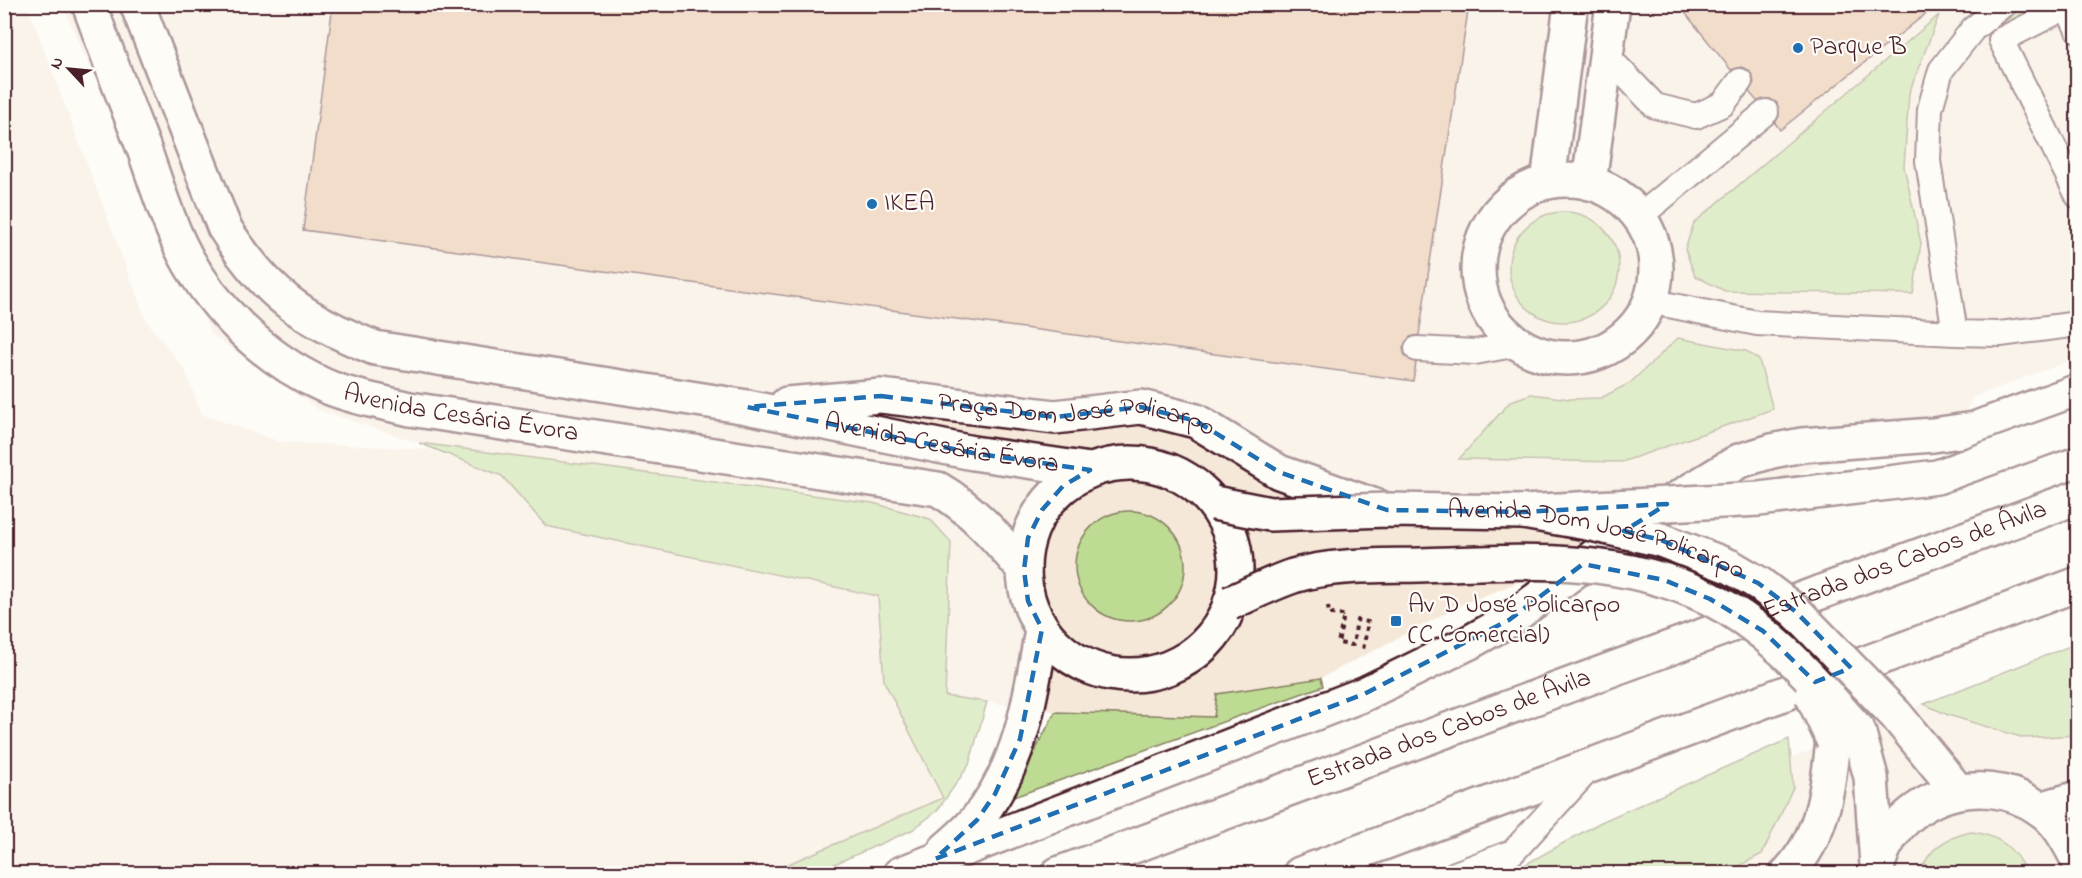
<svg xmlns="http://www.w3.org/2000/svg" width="2082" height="878" font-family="'Indie Flower',sans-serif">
  <rect width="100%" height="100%" fill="#fdfcf7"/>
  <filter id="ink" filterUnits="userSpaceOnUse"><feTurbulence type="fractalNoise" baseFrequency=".0167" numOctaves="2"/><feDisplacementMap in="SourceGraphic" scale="12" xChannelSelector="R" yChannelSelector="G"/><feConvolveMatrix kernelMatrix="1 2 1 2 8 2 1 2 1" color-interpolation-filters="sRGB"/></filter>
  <g filter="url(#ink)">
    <path fill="#f5e8d9" d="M5,5H27L146,320L186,372L201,414L280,442L428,449L502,476L546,526L878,596L884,681L943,798L784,873L5,874Z
      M62,5H2077V358L1973,397L1946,448L1822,464L1463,604L1321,678L1217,694L1215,717L1074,714L945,696L951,543L930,519L873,503L419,443L319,410L211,334Z
      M1924,704L1948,715L2024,738L2077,735V873L1726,874L1762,854L1793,787L1792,758Z"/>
    <path fill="#bddb93" stroke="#847d5f" stroke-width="1.5" d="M2025,5H2042L1992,32Z
      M1939,15L1909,93L1904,167L1921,243L1913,294L1725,291L1695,276L1685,249L1694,223Z
      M1509 267a55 55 0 1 1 110 0a55 55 0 1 1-110 0Z
      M1678,338L1746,351L1759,360L1773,409L1622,462L1459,459L1511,401L1531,394L1570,399L1601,398L1630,383Z
      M419,443L873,503L930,519L951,542L945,696L987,702L969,765L937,811L912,830L814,873H767L943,798L884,681L878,596L546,526L502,476Z
      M1075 566a55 55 0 1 1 110 0a55 55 0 1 1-110 0Z
      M2077,643V735L2024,738L1948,715L1924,704Z
      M1321,678L1323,686L1011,798L1055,712L1214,717L1217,694Z
      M1789,739L1793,787L1781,814L1762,854L1726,873H1510L1601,822Z
      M1971,832C1999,835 2015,848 2026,873H1920C1929,848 1945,838 1971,832Z"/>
    <path fill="#e2b992" stroke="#4a1f2b" stroke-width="1.5" d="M333,4H1469L1419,335L1410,337L1403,348L1405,356L1416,363L1413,381L303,230Z
      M1678,4H1938L1780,130L1775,123L1779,116L1777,103L1770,99L1757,101L1749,92L1754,82L1749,70L1741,67L1731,70Z"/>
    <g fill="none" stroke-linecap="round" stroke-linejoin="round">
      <g stroke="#4a1f2b" stroke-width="28">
        <path id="service" d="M2072,4L2001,40L2078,196
          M2067,7L2078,30
          M1606,55L1655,106L1696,116L1723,104L1740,81
          M1639,217L1766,112
          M1649,301L1757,323L1955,333L1928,161L1930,109L1941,70L1973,29L2004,4
          M1955,333L2000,334L2078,324
          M1417,349L1475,352L1518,344
          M1455,874L1513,852L1589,769"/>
      </g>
      <g stroke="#4a1f2b" stroke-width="38">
        <path id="minor" d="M1478 269a89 89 0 1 1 178 0a89 89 0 1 1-178 0Z
          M1548,182L1571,4
          M1589,183L1613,4"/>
      </g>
      <g stroke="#4a1f2b" stroke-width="38">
        <g id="tertiary">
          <path id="s1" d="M89,4C107,53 125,101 144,149C155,180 165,213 179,243C207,303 263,358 323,385C350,397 381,402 410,409L938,489C973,509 998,539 1024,570"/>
          <path id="s2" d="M137,4L224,227C266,294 302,319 375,348L747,407L973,453L1090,470"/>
          <path id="s3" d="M787,404L881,396L1055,417L1141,407L1196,421L1279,472L1386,510"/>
          <circle cx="1130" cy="569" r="106"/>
          <path d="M1896,715L1958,791"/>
          <path d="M1858,730L1871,777L1877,865"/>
          <path d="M2040,809L2078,798"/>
          <path d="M1787,874C1823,837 1828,789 1833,740"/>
          <path d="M1876,874C1889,799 1979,766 2040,809C2058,821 2068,841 2078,860"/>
        </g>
      </g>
      <g stroke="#4a1f2b" stroke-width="38">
        <g id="trunk">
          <path d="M945,850C956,840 969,830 978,818C1022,764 1031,695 1042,629"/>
          <path d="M900,874L1364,694L1470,642L1509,620L1647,517L1739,461L1772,451L1802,445L1933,435L1974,429L2078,391"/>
          <path id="s4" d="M1058,874L2078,497"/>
          <path d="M1300,874L2078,584"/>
        </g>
      </g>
      <path stroke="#4a1f2b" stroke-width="4" stroke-dasharray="4.5 4.5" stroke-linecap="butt" d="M1328,606L1329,614L1344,615L1338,643L1353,645L1357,620L1368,622L1363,650"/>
      <use href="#service" stroke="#fdfcf7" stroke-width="24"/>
      <use href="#minor" stroke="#fdfcf7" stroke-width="33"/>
      <use href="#tertiary" stroke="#fdfcf7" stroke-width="33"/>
      <use href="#trunk" stroke="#fdfcf7" stroke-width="33"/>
      <g stroke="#4a1f2b" stroke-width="38" stroke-linecap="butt">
        <g id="tertiary-bridge">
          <path id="s5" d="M1214,503L1270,514L1387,510L1523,512L1587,523L1661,540L1731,567L1758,583L1795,611L1896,715"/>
          <path d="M1230,603C1251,594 1272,583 1293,576C1333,564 1378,566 1420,565C1519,562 1617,553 1709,598C1771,629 1813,680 1858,730"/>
          <path d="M1812,695L1833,740"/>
        </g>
      </g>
      <g stroke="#4a1f2b" stroke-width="38" stroke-linecap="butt">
        <path id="trunk-bridge" d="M1523,512L1759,499L1937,477L2078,426"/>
      </g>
      <use href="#tertiary-bridge" stroke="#fdfcf7" stroke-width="33"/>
      <use href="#trunk-bridge" stroke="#fdfcf7" stroke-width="33"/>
    </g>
  </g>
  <path d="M0 0H2082V878H0ZM881,396L1055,417L1141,407L1196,421L1279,472L1387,510L1523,512L1667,504L1624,531L1661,540L1758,583L1795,611L1851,668L1815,682L1763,631L1710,599L1664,580L1583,564L1509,620L1364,694L935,859L977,820L995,794L1020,739L1042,629L1028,601L1024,570L1028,538L1042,510L1063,486L1090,470L973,453L747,407Z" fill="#fdfcf7" fill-opacity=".55" fill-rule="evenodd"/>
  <path fill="none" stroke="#1f6fb2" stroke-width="4.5" stroke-dasharray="12 8" stroke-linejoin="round" d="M881,396L1055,417L1141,407L1196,421L1279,472L1387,510L1523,512L1667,504L1624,531L1661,540L1758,583L1795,611L1851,668L1815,682L1763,631L1710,599L1664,580L1583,564L1509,620L1364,694L935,859L977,820L995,794L1020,739L1042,629L1028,601L1024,570L1028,538L1042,510L1063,486L1090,470L973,453L747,407Z"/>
  <g fill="#1f6fb2" stroke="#fdfcf7" stroke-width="2">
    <circle cx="1798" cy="48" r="6"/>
    <circle cx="872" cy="204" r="6"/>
    <rect x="1390" y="615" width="12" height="12" rx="3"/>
  </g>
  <g text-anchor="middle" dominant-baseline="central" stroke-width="4.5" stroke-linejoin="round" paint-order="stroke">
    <g font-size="26" fill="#4a1f2b" stroke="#fdfcf7" text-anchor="start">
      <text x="1810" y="48">Parque B</text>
      <text x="884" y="204">IKEA</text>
      <text x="1408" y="606">Av D José Policarpo<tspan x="1408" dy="30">(C Comercial)</tspan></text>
    </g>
    <g font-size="26" fill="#4a1f2b" stroke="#fdfcf7">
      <text stroke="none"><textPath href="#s1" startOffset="603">Avenida Cesária Évora</textPath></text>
      <text stroke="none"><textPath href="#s3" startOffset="292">Praça Dom José Policarpo</textPath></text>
      <text stroke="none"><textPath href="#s2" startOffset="1012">Avenida Cesária Évora</textPath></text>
      <text stroke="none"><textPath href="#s5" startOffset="387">Avenida Dom José Policarpo</textPath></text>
      <text stroke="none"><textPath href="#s4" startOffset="903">Estrada dos Cabos de Ávila</textPath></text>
      <text stroke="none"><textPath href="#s4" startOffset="417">Estrada dos Cabos de Ávila</textPath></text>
    </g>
  </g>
  <rect width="2082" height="878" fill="none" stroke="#fdfcf7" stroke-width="24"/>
  <rect x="12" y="12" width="2058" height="854" fill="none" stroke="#4a1f2b" stroke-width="2" filter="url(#ink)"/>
  <g transform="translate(69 69) rotate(296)" stroke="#fdfcf7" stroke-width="4.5" paint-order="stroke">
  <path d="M0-4.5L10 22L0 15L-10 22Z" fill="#4a1f2b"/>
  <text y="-9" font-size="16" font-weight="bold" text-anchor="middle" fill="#4a1f2b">N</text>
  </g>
</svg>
